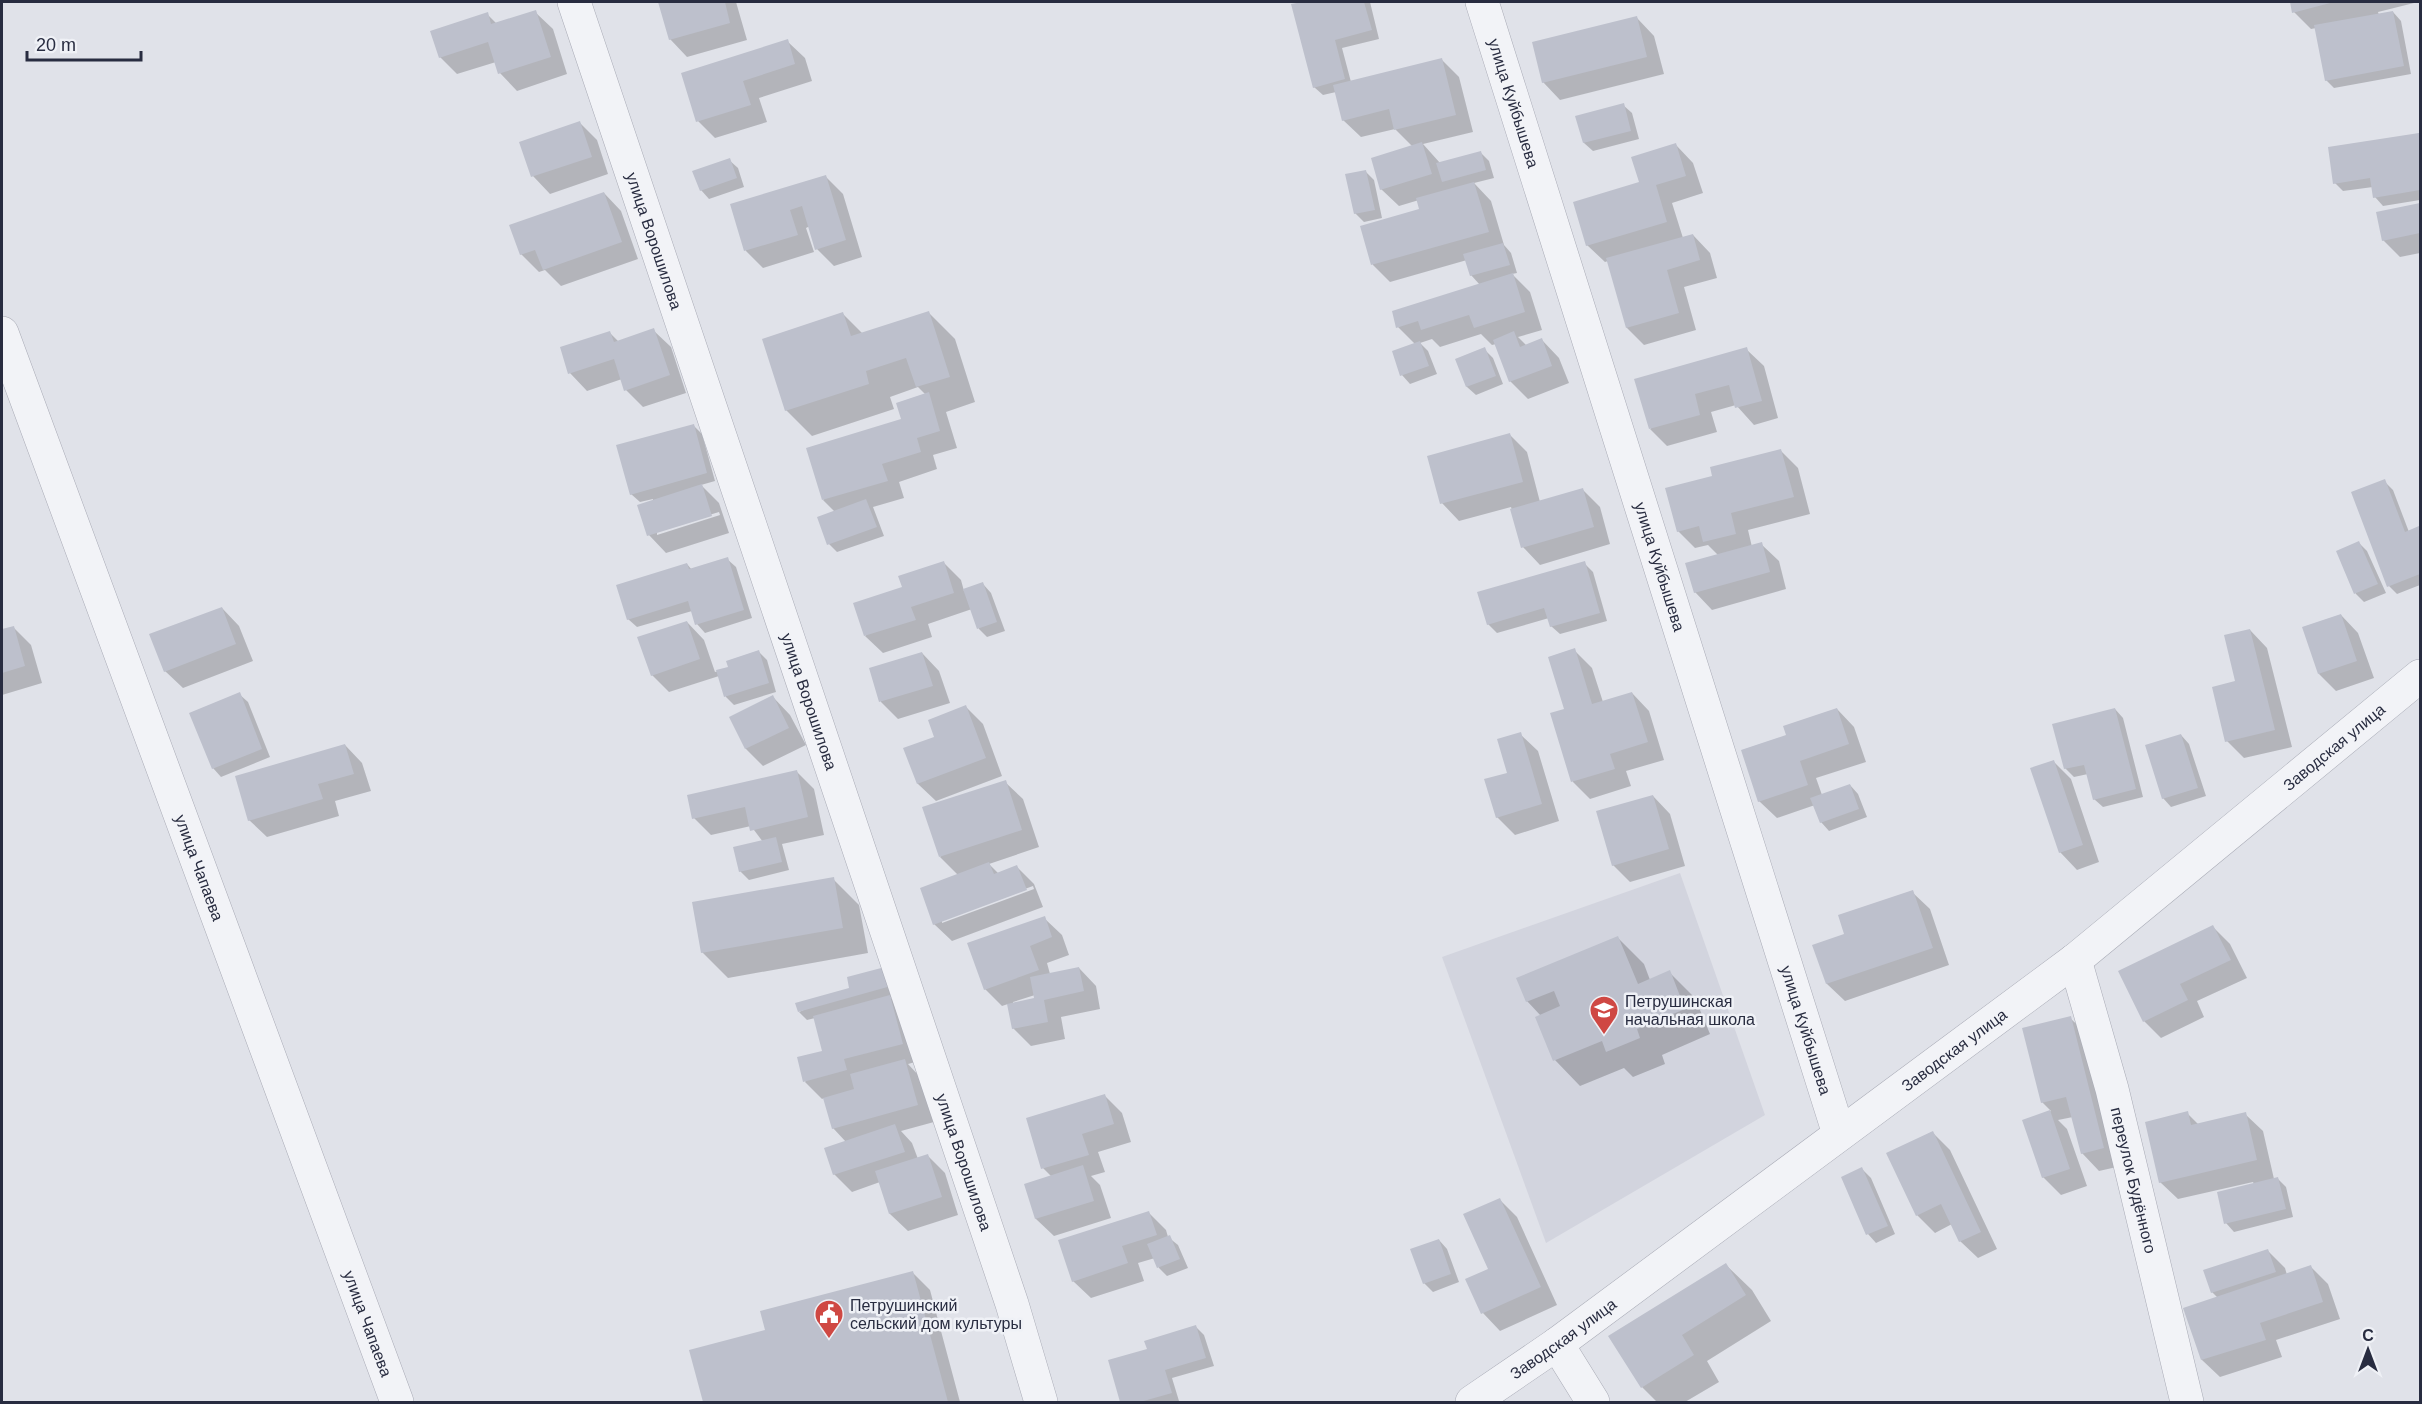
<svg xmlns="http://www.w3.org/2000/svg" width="2422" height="1404" font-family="Helvetica,sans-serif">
  <rect width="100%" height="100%" fill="#e0e2e9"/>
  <path fill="#d2d4de" d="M1680,873L1765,1115L1546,1243L1442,957Z"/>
  <path fill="#0003" fill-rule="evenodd" d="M660,2H736L747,40L687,57L670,39Z
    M1307,2H1370L1379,39L1342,48L1351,82L1442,60L1459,77L1473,132L1423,144L1440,163L1481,153L1489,161L1494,178L1474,183L1491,201L1504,245L1511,253L1517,273L1512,274L1530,292L1542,330L1518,337L1527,346L1542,340L1559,358L1569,383L1528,399L1510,381L1496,344L1492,345L1481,334L1440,347L1432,339L1420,343L1428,351L1437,374L1410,384L1402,375L1415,344L1398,327L1480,285L1471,275L1467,260L1390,282L1373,265L1362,227L1421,210L1419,200L1399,206L1381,189L1413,147L1395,129L1361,137L1343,120L1336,92L1323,95L1314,87L1293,5Z
    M2291,2H2418L2378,12L2379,15L2393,12L2401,21L2411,74L2334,88L2326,80L2316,28L2311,29L2294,12Z
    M535,12L553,29L567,74L517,91L500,73L496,62L457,74L440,57L487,14L497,24Z
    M1637,18L1654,36L1664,74L1560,100L1543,82Z
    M787,41L805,58L812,81L759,98L767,122L715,138L698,121Z
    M1623,105L1632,113L1639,139L1593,151L1584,143L1577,117Z
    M580,123L597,140L608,174L550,194L533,176Z
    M2419,134L2420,200L2383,206L2375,197L2373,187L2343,191L2335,183Z
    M1676,145L1693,163L1703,193L1672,203L1683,238L1693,235L1710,253L1717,278L1684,287L1696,330L1644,345L1627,328L1608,261L1605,262L1587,245Z
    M729,160L738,168L744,187L709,199L701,190Z
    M1365,171L1374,180L1382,218L1364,222L1355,213Z
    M825,176L843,194L862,257L834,266L817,249L810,226L806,228L814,252L763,268L746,251L731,205Z
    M604,193L621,211L638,259L561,286L545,270L539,272L521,254Z
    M2420,204V253L2400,257L2383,240L2377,213Z
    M929,313L955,339L975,402L946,412L957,448L933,455L937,469L899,482L904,498L873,507L884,536L837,552L829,544L835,512L823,500L926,395L918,387L890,397L894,409L812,436L786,410L843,314L863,334Z
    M653,330L671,347L686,393L643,407L626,390L622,379L587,391L570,373L610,333L619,342Z
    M1484,349L1493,358L1503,384L1476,395L1467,387L1457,360Z
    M1746,349L1764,366L1778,418L1754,425L1736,405L1711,412L1717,432L1667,446L1650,429Z
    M693,425L702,434L715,481L701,485L719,503L729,533L666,553L649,535L653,499L640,502L631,494ZM719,512L720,515L657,535V531Z
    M1510,435L1527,452L1540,502L1582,489L1600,507L1610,544L1540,565L1523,547L1511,507L1459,521L1442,503Z
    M1781,451L1798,468L1810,514L1748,530L1752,547L1761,544L1779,561L1786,589L1712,610L1695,592L1719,556L1708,545L1695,548L1678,531L1714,477Z
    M2384,481L2393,490L2409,532L2418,528L2420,531V585L2397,594L2389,586Z
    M2359,543L2367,551L2386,593L2364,602L2356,594L2338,552Z
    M727,559L736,567L752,618L705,633L697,624L692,611L637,627L628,619L687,564L692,570Z
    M944,563L961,580L964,591L983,584L991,593L1005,631L987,637L979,629L972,609L928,624L932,637L883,653L865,636Z
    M1584,563L1593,572L1607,621L1560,634L1551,626L1549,618L1497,633L1488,624Z
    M222,608L239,626L253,661L183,688L165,671Z
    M2341,615L2358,633L2374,678L2336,691L2319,674Z
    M687,622L704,640L715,672L730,668L759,652L767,660L776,692L734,705L726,697L719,676L669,692L652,675Z
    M13,627L31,645L42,683L2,695V631Z
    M2250,630L2267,648L2292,747L2244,758L2227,741Z
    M1574,650L1592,668L1603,702L1632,693L1649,711L1664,760L1626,771L1631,786L1590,799L1573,782L1552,714L1566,710Z
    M922,653L939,671L950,703L898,719L881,702L871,669Z
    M239,694L248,702L270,757L221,777L213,768Z
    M773,697L790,715L806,745L763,766L746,749L731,718Z
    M966,707L983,724L1002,776L936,801L918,784L905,749L936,738Z
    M1837,709L1854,727L1866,762L1816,778L1822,795L1850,785L1858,794L1867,817L1829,831L1821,822L1815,805L1777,818L1759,801L1788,736Z
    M2115,709L2123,718L2143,797L2103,807L2094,799L2088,774L2074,777L2065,768Z
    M1520,734L1538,751L1559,821L1515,835L1497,817Z
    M2181,735L2189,744L2206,796L2171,807L2163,798Z
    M345,745L362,763L371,791L335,801L339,816L267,837L249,820Z
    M2053,761L2071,779L2099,862L2077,870L2060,852Z
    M796,771L814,789L824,835L782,844L789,870L749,880L740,871L763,842L751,826L711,835L694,818Z
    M1005,782L1023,799L1039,847L989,864L999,874L1017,867L1034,884L1043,907L952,941L934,924L958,875L940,857ZM1033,886L1034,889L942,923V920Z
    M1653,796L1670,814L1685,866L1630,882L1613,865Z
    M833,879L859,905L868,953L728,978L702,952Z
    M1912,892L1930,909L1949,965L1845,1001L1827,984L1814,946L1846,935Z
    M1044,918L1062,935L1069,955L1047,963L1050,974L1079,968L1096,986L1100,1009L1061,1017L1065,1039L1031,1046L1013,1028L1008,1004L1002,1006L985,989ZM1035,995L1036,1000L1013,1004V1002Z
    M2213,927L2230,944L2247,978L2197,1001L2204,1017L2161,1038L2144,1021Z
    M1618,938L1644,964L1650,980L1669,972L1695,998L1710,1034L1662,1055L1665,1064L1633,1077L1624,1068L1580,1086L1555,1060L1537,1018L1541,1016L1527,1001Z
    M885,968L899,995L890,997L907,1014L919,1061L908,1064L921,1078L934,1122L901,1131L912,1143L918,1159L928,1156L945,1173L958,1215L908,1231L890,1214L880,1182L852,1192L834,1174L846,1142L833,1128L824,1098L822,1099L805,1082L824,1052L815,1018L807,1020L799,1012L851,989Z
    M2070,1018L2088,1035L2121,1166L2099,1171L2082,1153L2073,1117L2058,1120L2067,1129L2087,1186L2061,1195L2043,1177L2024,1121L2051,1111L2042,1102Z
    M1105,1096L1122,1113L1131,1142L1098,1152L1105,1172L1091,1176L1100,1185L1111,1218L1054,1236L1036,1219L1026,1185L1052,1177L1043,1168Z
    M2187,1113L2199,1125L2245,1114L2263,1131L2274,1179H2278L2286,1187L2293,1217L2234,1232L2226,1223L2254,1184L2253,1182L2178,1199L2160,1182Z
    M1932,1132L1950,1150L1997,1249L1978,1258L1960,1241L1952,1224L1935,1233L1917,1215L1888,1154Z
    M1862,1169L1871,1178L1895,1234L1876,1243L1868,1234L1843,1178Z
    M1500,1200L1517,1217L1557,1305L1500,1331L1483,1313Z
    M1148,1212L1166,1230L1168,1237L1178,1245L1188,1268L1167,1276L1159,1268L1155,1258L1138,1263L1144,1281L1091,1298L1073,1281Z
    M1439,1240L1447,1249L1459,1282L1433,1292L1424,1283Z
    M2267,1250L2285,1268L2287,1275L2311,1267L2328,1284L2340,1319L2276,1340L2282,1357L2220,1377L2202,1360L2185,1309L2218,1298L2212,1292Z
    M1726,1265L1752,1290L1771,1321L1707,1361L1719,1382L1685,1402H1657L1642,1387L1610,1337Z
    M913,1273L930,1290L960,1402H704L691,1351L767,1331Z
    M1196,1327L1204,1335L1214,1366L1172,1378L1179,1401L1122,1402L1110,1361L1149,1350Z"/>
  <path fill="#bdc0cc" d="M658,2H725L730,23L669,40Z
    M1302,2H1364L1372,30L1335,40L1345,79L1313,88L1291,4Z
    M2290,2H2334L2292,13Z
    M536,10L551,57L498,74L488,42L439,58L430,31L488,12L491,24Z
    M2393,11L2404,66L2325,81L2314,25Z
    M1637,16L1647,57L1542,83L1532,42Z
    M788,39L795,64L743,81L751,105L696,122L681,73Z
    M1442,58L1456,115L1394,130L1389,109L1342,121L1333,85Z
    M1624,103L1631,131L1583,143L1575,116Z
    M580,121L592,157L531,177L519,142Z
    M2419,133L2420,190L2373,198L2370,178L2333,184L2328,147Z
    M1422,142L1432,174L1380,190L1371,158Z
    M1676,143L1686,176L1656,185L1667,222L1586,246L1573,202L1639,182L1631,157Z
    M1481,151L1486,170L1442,182L1436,163Z
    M730,158L737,178L700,191L692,171Z
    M1366,170L1375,210L1354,214L1345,174Z
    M826,175L846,240L815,250L802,206L790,210L798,235L744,251L730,204Z
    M1474,182L1489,232L1371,265L1360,226L1419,209L1416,198Z
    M604,192L622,242L543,270L535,250L520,255L509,225Z
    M2420,203V233L2382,241L2376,212Z
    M1693,234L1700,260L1667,270L1679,313L1626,328L1606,258Z
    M1503,243L1510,265L1470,276L1463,254Z
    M1513,273L1525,312L1474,328L1469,315L1421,330L1418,321L1396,328L1392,311Z
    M929,311L950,377L916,387L906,358L866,371L869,384L785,411L762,339L843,312L851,336Z
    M654,328L670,375L624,391L614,359L568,374L560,347L610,331L614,342Z
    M1514,331L1520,347L1542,338L1552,366L1509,382L1493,340Z
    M1420,341L1429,366L1400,376L1392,351Z
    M1485,347L1496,376L1466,387L1455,359Z
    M1747,347L1762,401L1735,408L1729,385L1695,394L1700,415L1649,429L1634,379Z
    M929,392L940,431L917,438L921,452L882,464L888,481L822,500L806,448L901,419L896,403Z
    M694,424L707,473L630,495L616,445Z
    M1510,433L1523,482L1440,504L1427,456Z
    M1781,449L1794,497L1731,513L1736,534L1703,542L1699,526L1677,532L1665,488L1712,476L1710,467Z
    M2385,479L2405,532L2419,526L2420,532V574L2387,587L2351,492Z
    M702,484L712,516L647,536L637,505Z
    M1583,488L1594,527L1521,548L1510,509Z
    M866,499L877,527L827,545L817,517Z
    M2359,541L2378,584L2354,594L2336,551Z
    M1762,542L1770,572L1694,593L1685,563Z
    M728,557L744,610L695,625L688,601L627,620L616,585L687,563L689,569Z
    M944,561L954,593L911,607L916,620L864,636L853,603L902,587L898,576Z
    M1585,561L1600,613L1550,627L1544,608L1487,625L1477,592Z
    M983,582L997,622L977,629L963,589Z
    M222,607L236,644L164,672L149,634Z
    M2341,614L2357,661L2318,674L2302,627Z
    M687,621L700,659L651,676L637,637Z
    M14,626L25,666L2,673V629Z
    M2250,629L2275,730L2225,742L2212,687L2235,681L2224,635Z
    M1575,648L1592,704L1632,692L1648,742L1610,754L1615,769L1571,782L1550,713L1564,709L1548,657Z
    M759,650L769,683L724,697L716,670L728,667L726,661Z
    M922,652L933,686L879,702L869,668Z
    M240,692L262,749L212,769L189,713Z
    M773,695L789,728L745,749L729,717Z
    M966,705L986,758L917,784L903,748L934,737L928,720Z
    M1837,708L1849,744L1800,761L1808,785L1758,802L1741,750L1786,735L1783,726Z
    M2115,708L2136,789L2093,800L2084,765L2064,769L2052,724Z
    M1521,732L1542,804L1496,818L1484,779L1507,773L1497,739Z
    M2181,734L2198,788L2162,799L2145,745Z
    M345,744L354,774L318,784L323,799L248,821L235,776Z
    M2054,760L2083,845L2059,853L2030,768Z
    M797,770L808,817L750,831L745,807L692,819L687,795Z
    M1006,780L1022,830L939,857L922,807Z
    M1850,784L1859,809L1820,823L1810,798Z
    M1653,795L1669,849L1612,866L1596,811Z
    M776,837L782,862L739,872L733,847Z
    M989,862L994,874L1017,865L1027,890L933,925L920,888Z
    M834,877L843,928L701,953L692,902Z
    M1913,890L1933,948L1826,984L1812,945L1844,934L1838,915Z
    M1045,916L1052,937L1030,946L1039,970L984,990L967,943Z
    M2213,925L2231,960L2180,984L2188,1000L2143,1022L2118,971Z
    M1618,936L1638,984L1670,970L1685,1009L1637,1029L1640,1038L1606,1052L1602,1041L1553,1061L1535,1017L1560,1006L1554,991L1526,1002L1516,978Z
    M885,967L891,986L798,1012L795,1003L849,988L847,977Z
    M1079,967L1084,991L1044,1000L1048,1022L1012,1029L1007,1004L1034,998L1030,977Z
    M890,995L903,1044L844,1059L847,1070L803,1082L797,1057L822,1051L813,1016Z
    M2071,1016L2104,1148L2081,1154L2066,1097L2041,1103L2022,1028Z
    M905,1059L918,1105L832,1129L823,1098L854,1089L850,1074Z
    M1105,1094L1114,1124L1082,1134L1089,1155L1041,1169L1026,1118Z
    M2050,1110L2070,1169L2042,1178L2022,1120Z
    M2188,1111L2191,1125L2246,1112L2257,1160L2159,1183L2145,1122Z
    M895,1124L905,1152L833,1175L824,1148Z
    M1933,1131L1981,1232L1959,1242L1941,1204L1916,1216L1886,1153Z
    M928,1154L942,1197L889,1214L875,1171Z
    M1083,1165L1094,1201L1035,1219L1024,1184Z
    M1862,1167L1888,1226L1866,1235L1841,1177Z
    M2278,1177L2286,1209L2224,1224L2217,1192Z
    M1500,1198L1541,1287L1481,1314L1465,1279L1488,1269L1463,1214Z
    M1149,1211L1157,1235L1122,1246L1128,1263L1072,1282L1058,1240Z
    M1170,1235L1180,1259L1157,1268L1147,1244Z
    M1439,1239L1451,1274L1423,1284L1410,1249Z
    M2268,1249L2276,1272L2211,1293L2203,1270Z
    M1726,1263L1746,1295L1682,1335L1694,1355L1641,1388L1608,1336Z
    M2311,1265L2323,1302L2260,1323L2266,1340L2201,1360L2183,1308Z
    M913,1271L948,1402H703L689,1350L765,1330L760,1311Z
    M1196,1325L1206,1358L1165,1370L1172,1393L1140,1402H1120L1108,1360L1147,1349L1144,1341Z"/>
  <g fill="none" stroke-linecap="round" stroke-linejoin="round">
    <g stroke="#a9abb6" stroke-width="34">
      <g id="street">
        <path id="s1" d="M574,2L1012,1304L1041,1402"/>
        <path id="s2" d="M1482,2L1839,1134"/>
        <path id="s3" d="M2,333L397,1402"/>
        <path id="s4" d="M2075,960L2112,1089L2187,1402"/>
        <path d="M1557,1344L1593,1402"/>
        <path id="s5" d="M1472,1402L1557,1344L2075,960L2420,676"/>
      </g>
    </g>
    <use href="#street" stroke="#f2f3f7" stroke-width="33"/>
  </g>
  <defs>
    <g id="school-pin" transform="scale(1.5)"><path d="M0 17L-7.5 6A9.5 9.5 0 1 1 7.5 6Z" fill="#cf4843" stroke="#eff1f6"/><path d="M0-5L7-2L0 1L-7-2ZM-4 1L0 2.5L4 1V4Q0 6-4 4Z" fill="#fff"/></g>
    <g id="civic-pin" transform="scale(1.5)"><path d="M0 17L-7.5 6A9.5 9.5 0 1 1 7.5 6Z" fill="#cf4843" stroke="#eff1f6"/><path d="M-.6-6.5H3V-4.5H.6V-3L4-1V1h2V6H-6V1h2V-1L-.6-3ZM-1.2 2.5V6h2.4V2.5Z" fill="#fff"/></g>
  </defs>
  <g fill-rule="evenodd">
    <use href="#school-pin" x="1604" y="1010"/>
    <use href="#civic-pin" x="829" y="1314"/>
  </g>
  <g text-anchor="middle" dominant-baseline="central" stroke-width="5" stroke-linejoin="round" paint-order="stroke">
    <g font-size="16" fill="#282c40" stroke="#eff1f6">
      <text stroke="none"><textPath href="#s2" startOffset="106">улица Куйбышева</textPath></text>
      <text stroke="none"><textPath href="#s1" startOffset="252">улица Ворошилова</textPath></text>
      <text stroke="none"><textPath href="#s2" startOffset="592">улица Куйбышева</textPath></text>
      <text stroke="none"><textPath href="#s1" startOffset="738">улица Ворошилова</textPath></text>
      <text stroke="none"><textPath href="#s5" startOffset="1083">Заводская улица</textPath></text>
      <text stroke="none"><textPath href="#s3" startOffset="570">улица Чапаева</textPath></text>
      <text stroke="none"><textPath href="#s2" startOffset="1078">улица Куйбышева</textPath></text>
      <text stroke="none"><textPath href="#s5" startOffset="597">Заводская улица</textPath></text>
      <text stroke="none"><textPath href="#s1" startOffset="1224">улица Ворошилова</textPath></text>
      <text stroke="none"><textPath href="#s4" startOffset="228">переулок Будённого</textPath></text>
      <text stroke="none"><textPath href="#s3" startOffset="1056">улица Чапаева</textPath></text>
      <text stroke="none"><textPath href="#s5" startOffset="111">Заводская улица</textPath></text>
    </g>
    <g font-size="16" fill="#282c40" stroke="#eff1f6" text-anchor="start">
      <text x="1625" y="1001">Петрушинская<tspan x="1625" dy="18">начальная школа</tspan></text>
      <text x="850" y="1305">Петрушинский<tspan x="850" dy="18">сельский дом культуры</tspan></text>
    </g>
  </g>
  <rect width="2422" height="1404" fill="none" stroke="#282c40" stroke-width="6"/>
  <g transform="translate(2368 1350)" stroke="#eff1f6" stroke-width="4.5" paint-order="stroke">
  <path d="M0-4.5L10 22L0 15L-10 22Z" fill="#282c40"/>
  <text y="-9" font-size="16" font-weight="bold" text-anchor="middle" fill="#282c40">С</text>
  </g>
  <path d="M27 51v9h114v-9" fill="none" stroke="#282c40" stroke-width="3"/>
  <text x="36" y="51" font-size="18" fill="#282c40" stroke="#eff1f6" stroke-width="4.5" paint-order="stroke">20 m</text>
</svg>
